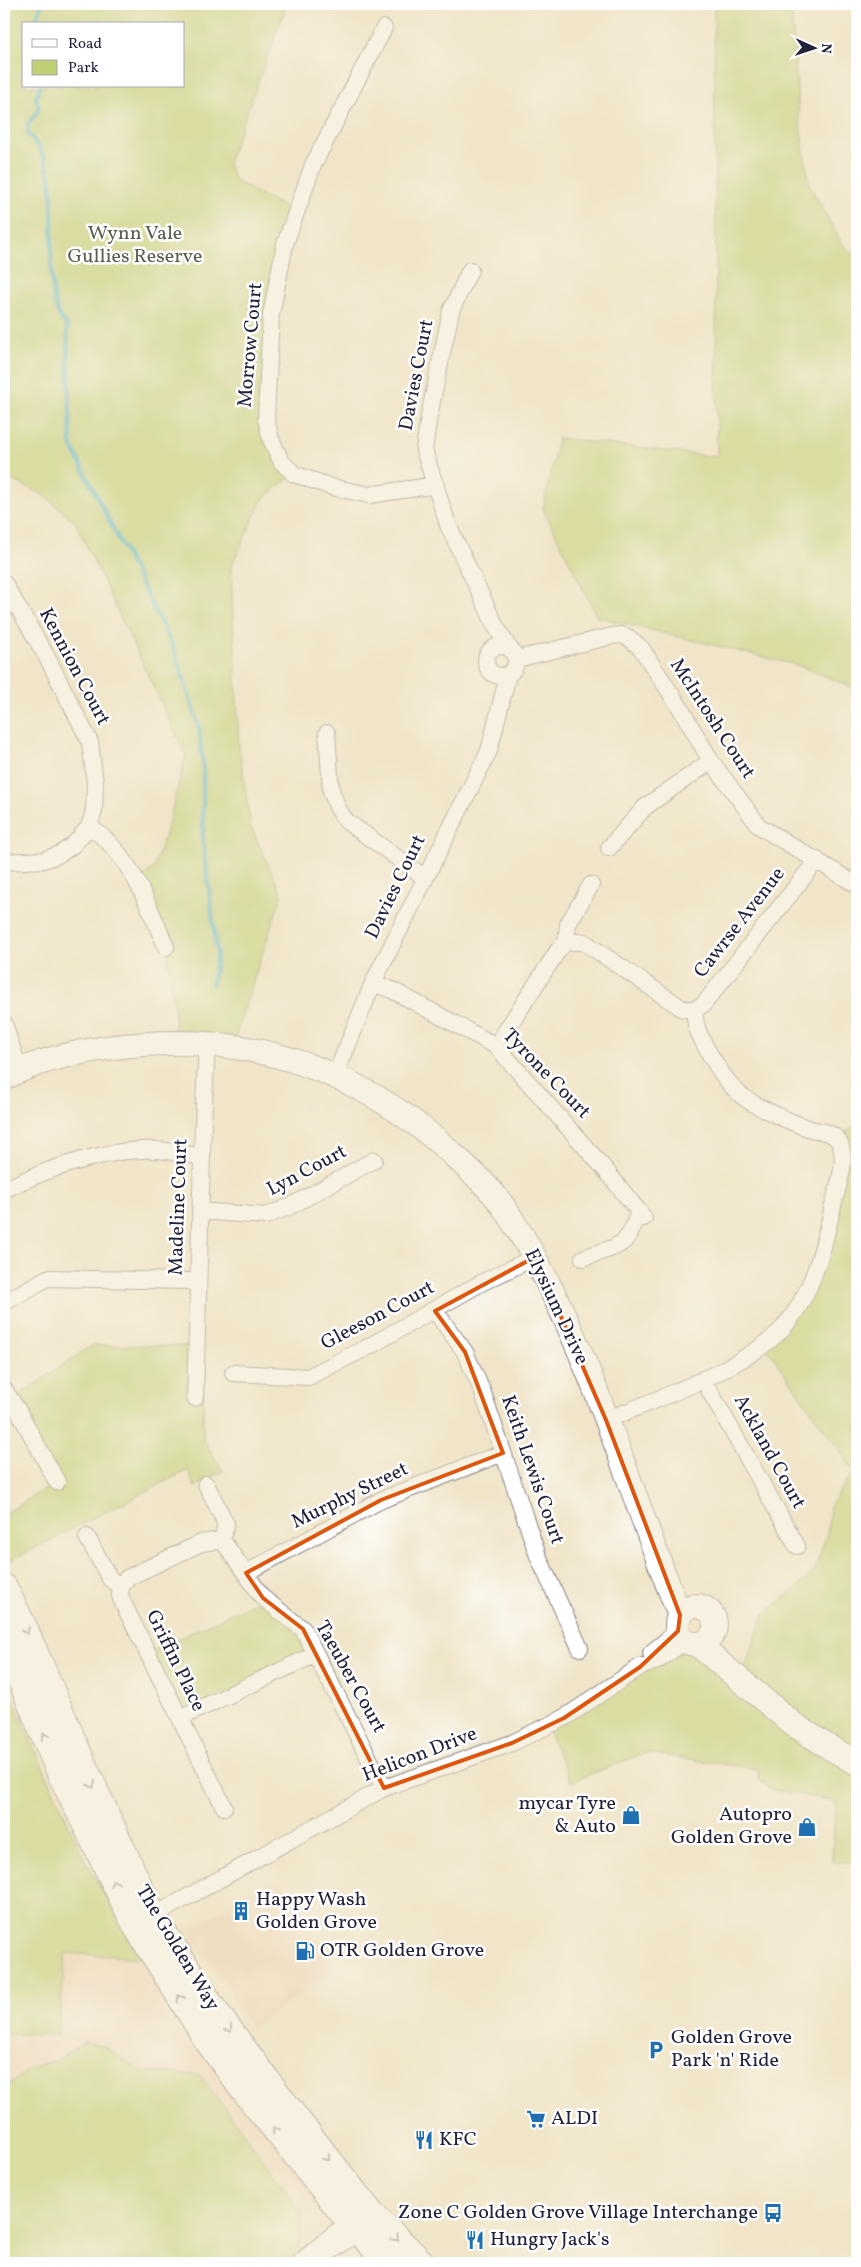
<svg xmlns="http://www.w3.org/2000/svg" width="861" height="2267" font-family="Vollkorn,serif">
  <rect width="100%" height="100%" fill="#fff"/>
  <filter id="ink" filterUnits="userSpaceOnUse"><feTurbulence type="fractalNoise" baseFrequency=".02" numOctaves="2"/><feDisplacementMap in="SourceGraphic" scale="10" xChannelSelector="R" yChannelSelector="G"/><feConvolveMatrix kernelMatrix="1 2 1 2 8 2 1 2 1" color-interpolation-filters="sRGB"/></filter>
  <filter id="wash" filterUnits="userSpaceOnUse"><feTurbulence type="fractalNoise" baseFrequency=".0096" numOctaves="4" result="noise"/><feDisplacementMap in="SourceGraphic" scale="20" xChannelSelector="R" yChannelSelector="G"/><feGaussianBlur stdDeviation="1.12" result="paint"/><feColorMatrix in="noise" values="0 0 0 0 0 0 0 0 0 0 0 0 0 0 0 0 0 1.4 0 .05"/><feComposite in="paint" operator="in"/></filter>
  <g filter="url(#wash)">
    <rect width="100%" height="100%" fill="#f0e5c9"/>
    <path fill="#efd6bc" d="M4,1876L99,1884L353,2227L310,2263H4Z
      M267,1881L280,1882L291,1893L336,1970L251,2029L233,2001L230,1990L218,1973L212,1969L193,1940L190,1930Z"/>
    <path fill="#bed073" stroke="#707957" fill-rule="evenodd" d="M4,4H287L228,163L235,181L296,213L285,244L266,419L294,474L262,500L231,567L239,746L251,827L282,894L232,1047L173,1043L175,1015L166,947L138,881L154,867L168,824L186,755L75,522L44,495L4,476ZM27,16L33,24H184V86H24V24H31Z
      M714,4H791L799,118L809,184L843,245L857,257V689L800,666L597,617L543,509L558,438L717,457Z
      M857,1124V1863L832,1861L835,1801L773,1790L758,1780V1769L647,1753L637,1756L571,1782L546,1727L686,1641L741,1679L763,1616L814,1572L827,1533L830,1505L854,1471L763,1343L799,1305L835,1196L838,1139Z
      M92,1345L196,1346V1371H204L203,1439L223,1471L194,1487L188,1470L4,1564V1514L57,1482L12,1400Z
      M263,1598L316,1654L180,1718L148,1653Z
      M4,1680L84,1858L140,1958L66,1953L58,2035L4,2034Z
      M84,2042L103,2046L141,2071L199,2075L226,2109L302,2213L299,2263H4V2089L31,2067L57,2060Z"/>
    <g fill="none" stroke-linecap="round" stroke-linejoin="round">
      <path stroke="#45b1c3" stroke-width="4.5" d="M34,24L42,4
        M40,86L36,99C43,111 34,115 28,124V134C71,174 40,258 57,310C58,316 64,321 67,326L71,445L173,647L199,727L203,766V841L217,954L212,985"/>
    </g>
  </g>
  <g filter="url(#ink)">
    <g fill="none" stroke-linecap="round" stroke-linejoin="round">
      <g stroke="#898482" stroke-width="18">
        <path id="street" d="M384,28L313,165L285,244L271,315L266,419L271,439L281,461L294,474L332,487L369,495L436,485
          M470,270L451,311L429,416L424,450L448,525L496,627L509,648
          M4,583L49,661L90,742L95,783L94,811L89,827L73,845L60,854L44,860L4,862
          M486 661a15 15 0 1 1 30 0a15 15 0 1 1-30 0Z
          M517,659L612,636L621,635L629,638L641,648L679,706L711,761L759,826L857,885
          M327,733L331,790L337,807L346,821L424,877
          M89,827C129,850 149,907 166,947
          M609,848L645,807L711,761
          M566,942L568,924L591,885
          M373,983L392,990L496,1046L603,1167L644,1218
          M4,1023L19,1070
          M496,1046L559,949L566,942H584L683,1009H694L703,1005L817,860
          M335,1076L373,983L489,751L508,675
          M4,1190C44,1169 110,1148 156,1150C171,1151 187,1154 202,1157
          M200,1211L266,1216L291,1206L374,1160
          M583,1258C619,1245 627,1250 639,1211
          M4,1303L47,1278L189,1281L198,1285
          M435,1311L465,1352L483,1393L538,1556L580,1648
          M233,1373L308,1377L368,1347L481,1283L535,1257
          M703,1379L797,1546
          M4,1389L19,1412L57,1482
          M195,1398L203,1124L207,1044
          M606,1420C657,1399 746,1368 783,1328C811,1296 823,1251 832,1210C836,1190 850,1159 838,1140C832,1131 820,1132 811,1129C792,1123 758,1108 742,1096C726,1084 706,1050 698,1031C695,1024 695,1016 694,1009
          M206,1484L226,1524L222,1540
          M87,1537L110,1579L121,1587
          M246,1573L381,1500L503,1453
          M121,1587L127,1578L201,1543L222,1540L263,1598L303,1629L384,1788
          M121,1587L120,1596L124,1605L224,1807
          M651,1653L678,1631
          M180,1718L316,1654
          M146,1920L384,1788L512,1743L564,1718L640,1667L657,1661L686,1641
          M299,2263L332,2235L357,2219
          M315,2263L346,2241L362,2223"/>
      </g>
      <g stroke="#898482" stroke-width="26">
        <path id="secondary" d="M4,1078C62,1047 155,1039 220,1045C312,1055 394,1098 460,1161C476,1176 493,1191 505,1209C587,1332 624,1479 680,1615
          M677 1625a19 19 0 1 1 38 0a19 19 0 1 1-38 0Z
          M697,1644L793,1724L827,1746L857,1763"/>
      </g>
      <g stroke="#898482" stroke-width="28">
        <path id="primary" d="M4,1587L23,1625L84,1766L153,1916L215,2011L295,2117L370,2212L422,2263
          M4,1640L60,1773L136,1926L207,2040L241,2087L350,2222
          M357,2230L389,2263"/>
      </g>
      <g stroke="#898482" stroke-width="29">
        <path id="highway" d="M350,2222L357,2230"/>
      </g>
      <use href="#street" stroke="#fff" stroke-width="16"/>
      <use href="#secondary" stroke="#fff" stroke-width="24"/>
      <use href="#primary" stroke="#fff" stroke-width="26"/>
      <use href="#highway" stroke="#fff" stroke-width="28"/>
    </g>
    <defs><path id="oneway-chevron" d="M-2-3.5L2.5 0L-2 3.5" fill="none" stroke-width="1.6" stroke-linecap="round" stroke-linejoin="round" transform="scale(1.25)"/></defs>
    <g stroke="#9c9ca7">
      <use href="#oneway-chevron" transform="translate(26 1631) rotate(65)"/>
      <use href="#oneway-chevron" transform="translate(45 1736) rotate(-112)"/>
      <use href="#oneway-chevron" transform="translate(92 1785) rotate(66)"/>
      <use href="#oneway-chevron" transform="translate(114 1883) rotate(-116)"/>
      <use href="#oneway-chevron" transform="translate(180 1998) rotate(-122)"/>
      <use href="#oneway-chevron" transform="translate(229 2029) rotate(53)"/>
      <use href="#oneway-chevron" transform="translate(275 2130) rotate(-129)"/>
      <use href="#oneway-chevron" transform="translate(327 2158) rotate(52)"/>
      <use href="#oneway-chevron" transform="translate(396 2238) rotate(44)"/>
    </g>
  </g>
  <path d="M0 0H861V2267H0ZM535,1257L606,1420L680,1615L678,1631L640,1667L564,1718L512,1743L384,1788L303,1629L263,1598L246,1573L381,1500L503,1453L465,1352L435,1311Z" fill="#f0e5c9" fill-opacity=".55" fill-rule="evenodd"/>
  <path fill="none" stroke="#de560e" stroke-width="4" stroke-linejoin="round" d="M535,1257L606,1420L680,1615L678,1631L640,1667L564,1718L512,1743L384,1788L303,1629L263,1598L246,1573L381,1500L503,1453L465,1352L435,1311Z"/>
  <defs>
    <g id="shop-bare" transform="scale(1.5)"><path d="M-5-2.5h2.3a2.7 3.5 0 0 1 5.4 0H5L5.5 6h-11ZM-1.5-2.5h3a1.5 2.3 0 0 0-3 0Z" fill="#1f6fb2" stroke="#fff" stroke-width="2.5" paint-order="stroke"/></g>
    <g id="building-bare" transform="scale(1.5)"><path d="M-4-6H4V6H1V3H-1V6H-4ZM-2.5-4.3h1.7v1.8h-1.7ZM.8-4.3h1.7v1.8H.8ZM-2.5-1h1.7V.8h-1.7ZM.8-1h1.7V.8H.8Z" fill="#1f6fb2" stroke="#fff" stroke-width="2.5" paint-order="stroke"/></g>
    <g id="fuel-bare" transform="scale(1.5)"><path d="M-5.5-6h7V0h2V4h1.3V-2.5L3-4.5l.8-.8L6-3V5H2.5V1h-1V6h-7ZM-4.2-4.7v3.2H.2V-4.7Z" fill="#1f6fb2" stroke="#fff" stroke-width="2.5" paint-order="stroke"/></g>
    <g id="parking-bare" transform="scale(1.5)"><path d="M-3.5-5.5H1a3.5 3.5 0 0 1 0 7H-1V5.5H-3.5ZM-1-3.4V-.6H.8a1.4 1.4 0 0 0 0-2.8Z" fill="#1f6fb2" stroke="#fff" stroke-width="2.5" paint-order="stroke"/></g>
    <g id="supermarket-bare" transform="scale(1.5)"><path d="M-6-5.5h2.5l.6 2H6L4.5 2H-2.5L-4.4-4H-6ZM-1.5 3.2a1.3 1.3 0 1 0 .1 0ZM3 3.2a1.3 1.3 0 1 0 .1 0Z" fill="#1f6fb2" stroke="#fff" stroke-width="2.5" paint-order="stroke"/></g>
    <g id="restaurant-bare" transform="scale(1.5)"><path d="M-5-6h1v4h1v-4h1v4h1v-4h1v5L-1.5 .5V6h-2V.5L-5-1ZM5-6V6H3V1.5H1.5Q1.5-4 5-6Z" fill="#1f6fb2" stroke="#fff" stroke-width="2.5" paint-order="stroke"/></g>
    <g id="bus-bare" transform="scale(1.5)"><path d="M-5-6H5V4H4V6H2V4H-2V6H-4V4H-5ZM-3.5-4V0h7V-4ZM-3.5 1.2v1.5H-2V1.2ZM2 1.2v1.5H3.5V1.2Z" fill="#1f6fb2" stroke="#fff" stroke-width="2.5" paint-order="stroke"/></g>
  </defs>
  <g fill-rule="evenodd">
    <use href="#shop-bare" x="631" y="1815"/>
    <use href="#shop-bare" x="807" y="1827"/>
    <use href="#building-bare" x="241" y="1911"/>
    <use href="#fuel-bare" x="305" y="1951"/>
    <use href="#parking-bare" x="656" y="2050"/>
    <use href="#supermarket-bare" x="536" y="2119"/>
    <use href="#restaurant-bare" x="424" y="2140"/>
    <use href="#bus-bare" x="773" y="2213"/>
    <use href="#restaurant-bare" x="475" y="2240"/>
  </g>
  <g text-anchor="middle" dominant-baseline="central" stroke-width="5" stroke-linejoin="round" paint-order="stroke">
    <g font-size="20" fill="#595f4f" stroke="#fff">
      <text x="135" y="234">Wynn Vale<tspan x="135" dy="23">Gullies Reserve</tspan></text>
    </g>
    <g font-size="20" fill="#22223b" stroke="#fff">
      <text transform="translate(251 345) rotate(-85)">Morrow Court</text>
      <text transform="translate(417 375) rotate(-79)">Davies Court</text>
      <text transform="translate(74 667) rotate(62)">Kennion Court</text>
      <text transform="translate(712 719) rotate(57)">McIntosh Court</text>
      <text transform="translate(396 887) rotate(-64)">Davies Court</text>
      <text transform="translate(740 923) rotate(-52)">Cawrse Avenue</text>
      <text transform="translate(546 1074) rotate(46)">Tyrone Court</text>
      <text transform="translate(307 1171) rotate(-28)">Lyn Court</text>
      <text transform="translate(179 1207) rotate(-88)">Madeline Court</text>
      <text transform="translate(556 1307) rotate(65)">Elysium Drive</text>
      <text transform="translate(378 1316) rotate(-28)">Gleeson Court</text>
      <text transform="translate(769 1452) rotate(61)">Ackland Court</text>
      <text transform="translate(532 1470) rotate(71)">Keith Lewis Court</text>
      <text transform="translate(350 1496) rotate(-26)">Murphy Street</text>
      <text transform="translate(175 1661) rotate(64)">Griffin Place</text>
      <text transform="translate(350 1677) rotate(61)">Taeuber Court</text>
      <text transform="translate(420 1755) rotate(-21)">Helicon Drive</text>
      <text transform="translate(177 1948) rotate(59)">The Golden Way</text>
    </g>
    <g font-size="20" fill="#22223b" stroke="#fff" text-anchor="start">
      <text x="616" y="1804" text-anchor="end">mycar Tyre<tspan x="616" dy="23">&amp; Auto</tspan></text>
      <text x="792" y="1815" text-anchor="end">Autopro<tspan x="792" dy="23">Golden Grove</tspan></text>
      <text x="256" y="1900">Happy Wash<tspan x="256" dy="23">Golden Grove</tspan></text>
      <text x="320" y="1951">OTR Golden Grove</text>
      <text x="671" y="2038">Golden Grove<tspan x="671" dy="23">Park 'n' Ride</tspan></text>
      <text x="551" y="2119">ALDI</text>
      <text x="439" y="2140">KFC</text>
      <text x="758" y="2213" text-anchor="end">Zone C Golden Grove Village Interchange</text>
      <text x="490" y="2240">Hungry Jack's</text>
    </g>
  </g>
  <rect width="861" height="2267" fill="none" stroke="#fff" stroke-width="20"/>
  <rect x="22" y="22" width="162" height="65" fill="#ffffff" stroke="#a7a7b1"/>
  <rect x="32" y="39" width="25" height="8" fill="#ffffff" stroke="#a7a7b1"/>
  <text x="68" y="48" font-size="15" fill="#22223b">Road</text>
  <rect x="32" y="60" width="25" height="15" fill="#bed073" stroke="#a7a7b1"/>
  <text x="68" y="72" font-size="15" fill="#22223b">Park</text>
  <g transform="translate(814 48) rotate(93)" stroke="#ffffff" stroke-width="4" paint-order="stroke">
  <path d="M0-4L9 19L0 12L-9 19Z" fill="#22223b"/>
  <text y="-8" font-size="14" font-weight="bold" text-anchor="middle" fill="#22223b">N</text>
  </g>
</svg>
